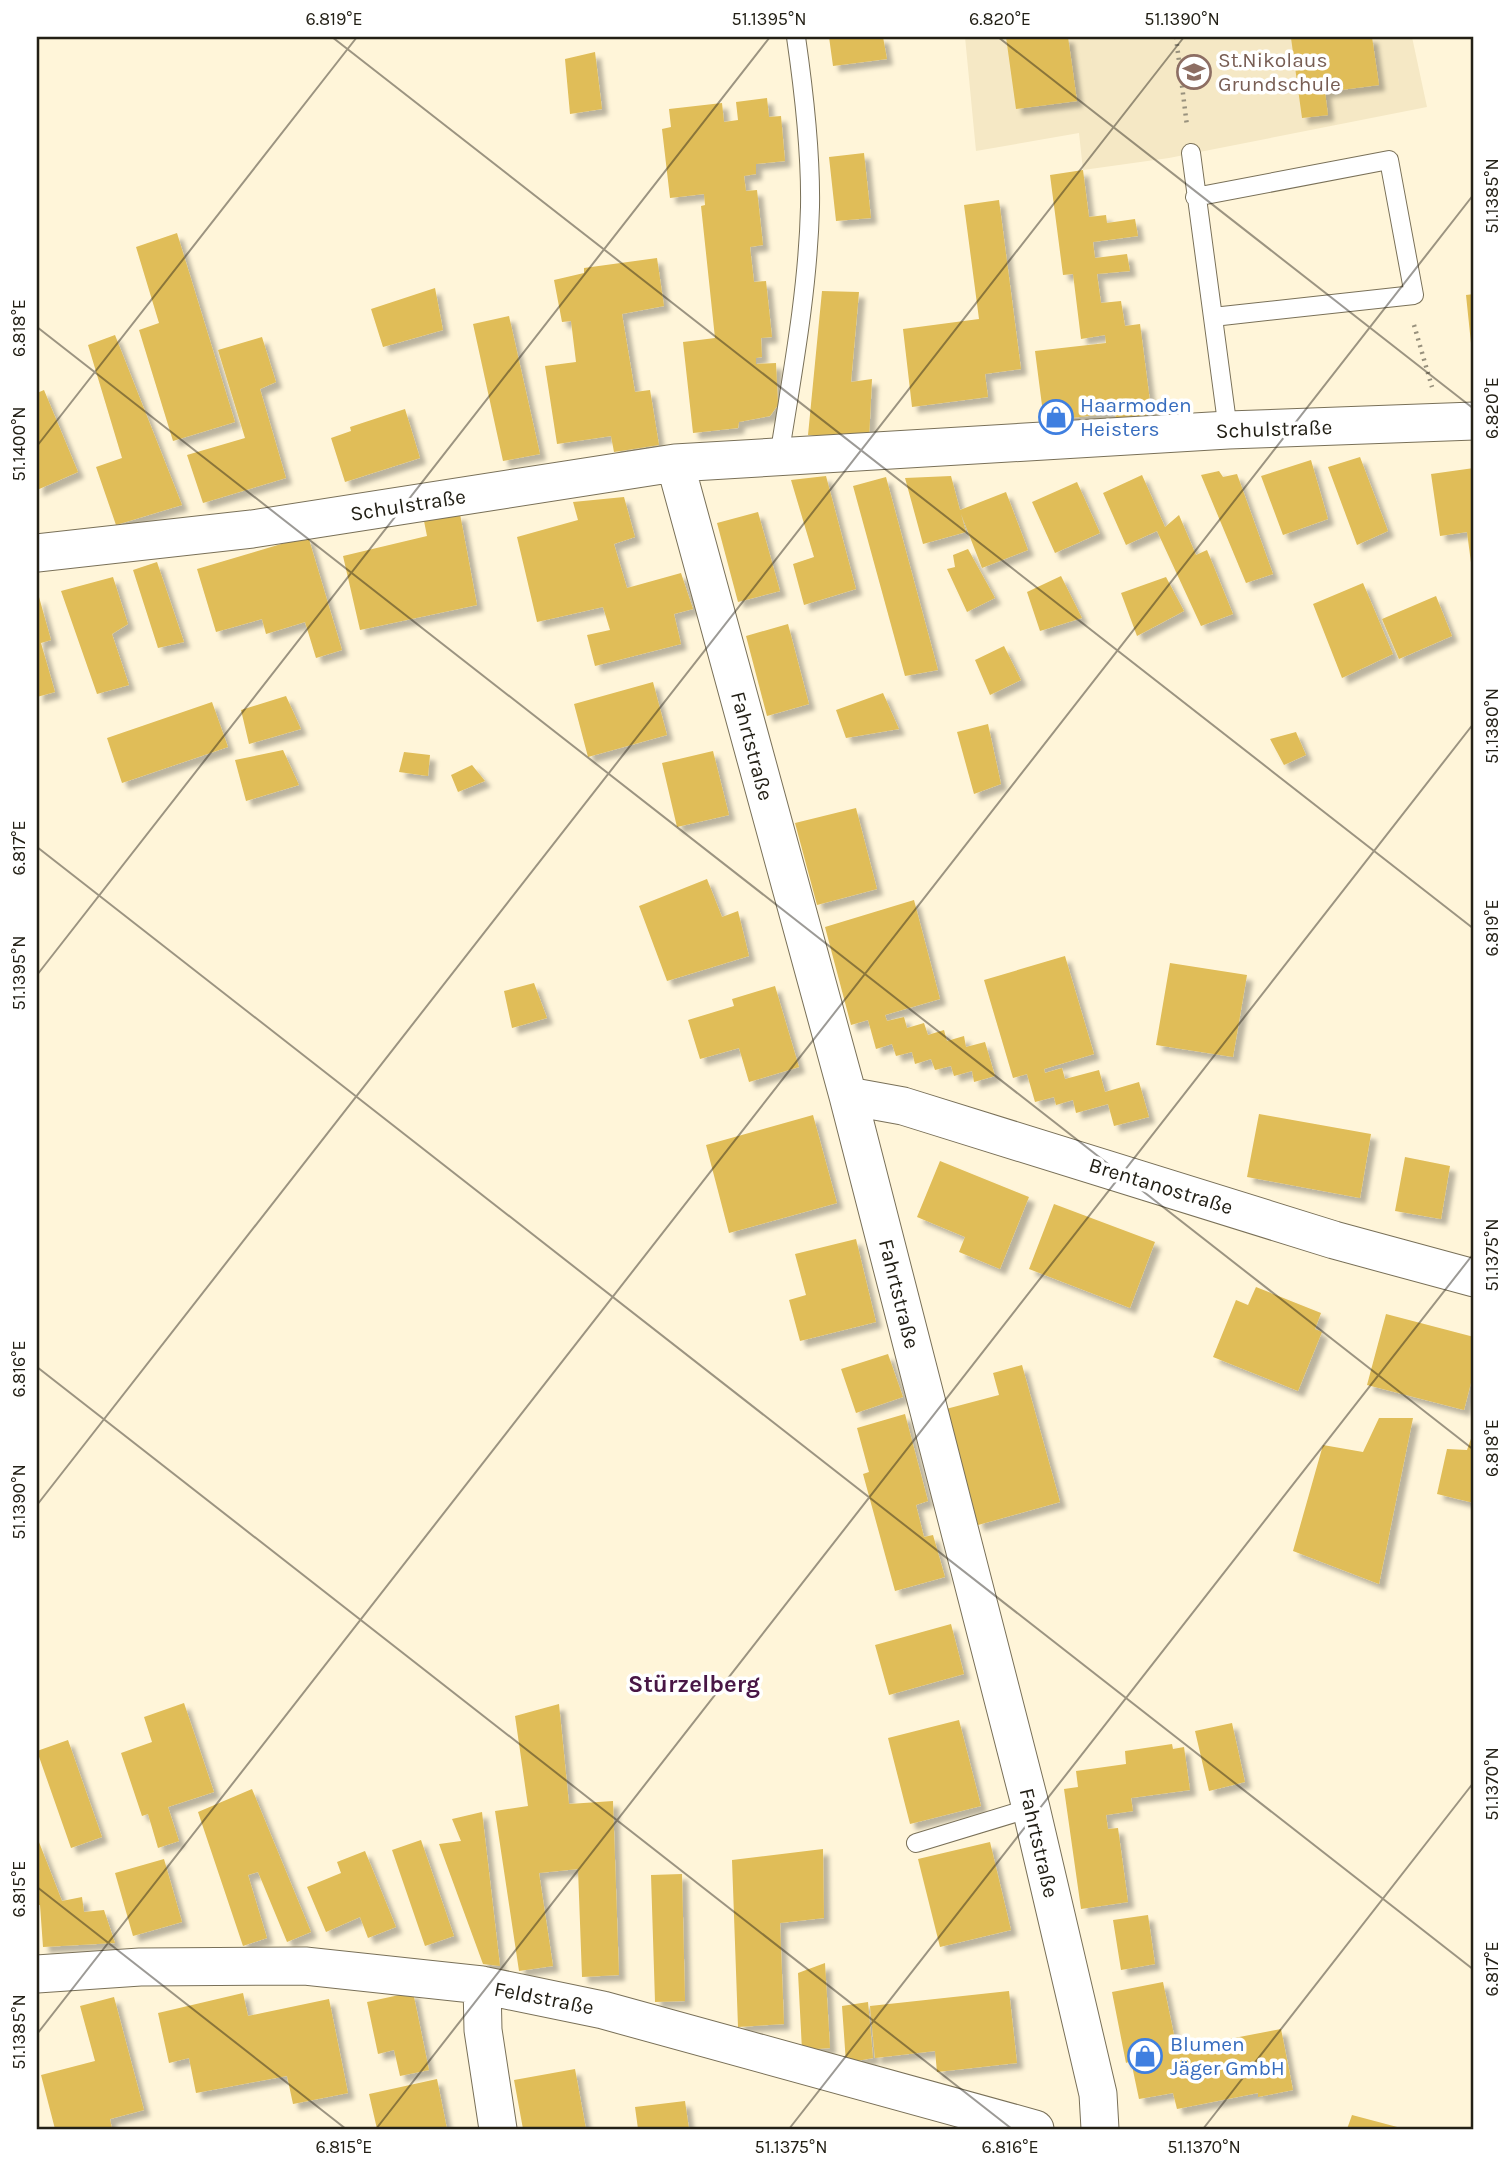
<svg xmlns="http://www.w3.org/2000/svg" width="1511" height="2166" font-family="Karla,sans-serif">
  <defs>
    <filter id="shadow"><feDropShadow dx="6" dy="6" stdDeviation="2" flood-color="#0004"/></filter>
  </defs>
  <rect width="100%" height="100%" fill="#fff5d9"/>
  <path fill="#f5e8c5" d="M965,37H1412L1427,107L1169,158L1083,170L1079,133L976,151Z"/>
  <path fill="#e0bd58" filter="url(#shadow)" d="M829,37H883L887,59L833,66Z
    M1006,37H1068L1077,101L1016,109Z
    M1372,37L1379,85L1325,92L1328,115L1302,118L1291,38Z
    M595,52L602,109L570,114L565,59Z
    M767,98L769,117L781,116L785,161L756,164V174L744,176L746,191L757,190L763,245L750,247L754,282L766,281L772,337L761,338L762,357L756,358V364L776,363L778,405L770,416L739,422L738,428L693,433L683,342L715,338L701,206L705,205L704,194L670,198L662,129L671,127L669,109L722,103L724,122L738,120L736,102Z
    M864,153L871,218L836,221L829,157Z
    M1083,170L1089,217L1106,215L1107,223L1135,219L1138,236L1093,242L1095,258L1127,254L1130,271L1097,274L1101,303L1121,301L1125,326L1140,324L1151,409L1145,418L1116,420L1115,413L1044,421L1035,351L1106,343L1105,335L1081,339L1073,274L1063,275L1050,175Z
    M999,200L1021,369L985,374L988,397L912,407L903,329L979,319L964,205Z
    M177,233L235,422L173,441L139,330L159,323L136,247Z
    M657,258L664,306L622,314L635,392L650,390L659,445L614,452L611,436L557,444L545,366L576,362L571,321L562,322L554,280L584,273V268Z
    M435,288L443,330L383,347L371,309Z
    M822,291L859,292L851,382L872,379L869,439L808,435Z
    M1474,294V353H1472L1466,295Z
    M509,316L540,454L503,461L473,324Z
    M115,335L182,505L116,525L96,467L122,458L88,345Z
    M262,337L276,382L260,389L286,478L203,503L187,455L245,438L218,350Z
    M44,390L78,472L37,490V393Z
    M405,409L420,458L345,482L331,438L351,431L350,427Z
    M1360,457L1388,531L1357,545L1328,467Z
    M1311,460L1328,519L1283,535L1261,476Z
    M1474,468V578H1473L1467,532L1440,536L1431,474Z
    M1219,471L1223,477L1237,474L1273,574L1246,583L1201,475Z
    M1142,475L1165,527L1179,515L1196,555L1207,550L1233,614L1201,626L1157,531L1126,545L1103,493Z
    M826,476L856,589L804,605L793,564L814,557L791,480Z
    M951,476L960,510L1006,492L1028,550L982,568L961,514L966,532L923,544L905,478Z
    M886,477L938,670L905,676L853,486Z
    M1077,482L1100,533L1055,553L1032,502Z
    M624,497L635,537L614,544L627,588L681,573L693,609L674,614L681,644L595,666L587,635L610,630L603,607L537,622L517,537L578,520L573,502Z
    M758,512L780,591L738,602L717,523Z
    M460,514L477,605L360,630L343,556L427,536L424,521Z
    M308,536L342,650L316,658L305,622L266,634L262,619L216,632L197,569Z
    M968,549L995,598L967,612L947,569L955,567L953,555Z
    M157,562L184,642L158,648L133,570Z
    M1061,576L1082,618L1040,631L1027,592Z
    M113,577L128,624L112,634L129,685L97,694L61,591Z
    M1166,577L1184,611L1137,636L1121,593Z
    M1363,583L1393,654L1342,678L1313,604Z
    M1436,596L1452,636L1399,659L1382,619Z
    M39,597L51,640L41,643L55,692L37,697V598Z
    M788,624L809,704L767,716L746,636Z
    M1004,646L1021,680L990,695L975,660Z
    M653,682L667,735L588,757L574,704Z
    M883,693L899,729L846,738L836,710Z
    M286,696L301,729L249,744L241,710Z
    M212,702L228,747L122,783L107,738Z
    M988,724L1001,784L974,794L957,732Z
    M1296,732L1306,755L1284,765L1270,739Z
    M283,750L299,785L246,801L235,760Z
    M713,751L729,815L677,827L662,763Z
    M404,752L430,755L428,776L399,772Z
    M472,765L485,781L458,792L451,775Z
    M856,808L877,889L817,905L795,823Z
    M707,879L722,917L738,911L749,956L667,981L639,906Z
    M914,900L940,999L885,1015L887,1021L904,1017L907,1028L924,1023L928,1035L944,1030L947,1041L964,1036L966,1047L985,1042L995,1076L974,1082L972,1071L954,1076L951,1066L935,1070L931,1059L915,1064L912,1052L896,1056L892,1044L876,1049L868,1020L851,1025L825,927Z
    M1065,956L1094,1054L1044,1069L1045,1073L1062,1068L1065,1079L1099,1070L1105,1092L1139,1082L1149,1117L1114,1126L1108,1104L1076,1113L1073,1100L1056,1105L1054,1097L1035,1102L1027,1074L1013,1078L984,980Z
    M1170,963L1247,975L1233,1057L1156,1045Z
    M534,983L547,1018L512,1028L504,991Z
    M775,986L799,1067L749,1082L739,1048L700,1059L688,1020L734,1006L732,999Z
    M1259,1114L1371,1134L1360,1198L1247,1177Z
    M813,1115L837,1203L729,1233L706,1145Z
    M1405,1157L1450,1166L1441,1219L1395,1211Z
    M940,1161L1029,1197L1000,1269L959,1252L965,1237L917,1217Z
    M1054,1204L1155,1242L1130,1308L1029,1269Z
    M856,1239L876,1322L800,1341L789,1300L806,1295L795,1254Z
    M1256,1287L1321,1313L1315,1329L1322,1332L1298,1391L1213,1357L1236,1300L1248,1305Z
    M1386,1314L1474,1337V1371L1464,1410L1367,1385Z
    M888,1354L903,1397L856,1413L841,1369Z
    M1022,1365L1060,1502L978,1525L946,1409L999,1395L993,1373Z
    M905,1414L928,1501L916,1505L924,1537L933,1535L945,1577L895,1591L863,1474L869,1472L857,1428Z
    M1379,1418H1413L1379,1584L1293,1551L1323,1445L1363,1452Z
    M1474,1430V1503L1437,1494L1447,1449L1467,1450Z
    M951,1624L964,1674L889,1695L875,1645Z
    M184,1703L214,1792L168,1807L179,1841L158,1848L148,1814L142,1816L121,1753L152,1742L144,1717Z
    M559,1704L569,1804L613,1801L619,1975L582,1977L578,1869L539,1873L553,1966L519,1971L495,1811L528,1806L515,1716Z
    M959,1720L981,1806L910,1824L888,1738Z
    M1232,1723L1245,1782L1209,1791L1195,1731Z
    M68,1740L102,1837L71,1848L37,1751Z
    M1172,1744L1173,1749L1184,1747L1190,1790L1131,1798L1133,1811L1106,1815L1108,1829L1118,1828L1128,1902L1081,1909L1064,1789L1078,1787L1076,1771L1126,1764L1125,1751Z
    M252,1789L311,1932L287,1942L258,1872L248,1875L267,1938L243,1946L198,1812Z
    M482,1812L500,1966L483,1964L439,1844L461,1841L452,1819Z
    M37,1837L62,1901L82,1897L84,1912L104,1910L115,1943L43,1947L40,1905H37Z
    M421,1840L454,1936L425,1946L392,1850Z
    M990,1842L1011,1930L940,1947L918,1859Z
    M823,1849L824,1918L780,1923L784,2024L738,2027L732,1860Z
    M365,1851L396,1927L368,1938L360,1917L326,1932L307,1887L341,1873L337,1862Z
    M164,1859L182,1922L133,1936L115,1873Z
    M682,1874L685,2001L655,2002L651,1875Z
    M1148,1915L1155,1964L1121,1970L1113,1920Z
    M825,1963L830,2048L802,2050L798,1973Z
    M1163,1982L1177,2049L1281,2029L1293,2090L1258,2097V2093L1177,2109L1173,2093L1139,2099L1131,2061L1126,2063L1112,1992Z
    M1009,1991L1017,2063L937,2072L935,2051L875,2058L870,2006Z
    M413,1992L429,2070L400,2076L394,2050L378,2054L367,2002Z
    M243,1993L248,2016L329,1999L348,2093L293,2104L287,2076L196,2093L189,2058L169,2063L158,2013Z
    M114,1997L144,2110L110,2119L112,2129H55L41,2075L95,2061L80,2006Z
    M868,2002L873,2058L846,2063L842,2006Z
    M575,2069L586,2129H523L514,2080Z
    M437,2079L447,2129H377L369,2094Z
    M685,2101L689,2129H638L635,2107Z
    M1352,2115L1401,2128V2129H1347Z"/>
  <g fill="none" stroke-linecap="round" stroke-linejoin="round">
    <g stroke="#797058" stroke-width="20">
      <path id="lane" d="M1191,153L1228,430
        M1195,197L1389,160L1414,295L1213,317
        M779,457C792,375 808,291 810,207C811,151 804,92 796,37
        M916,1843L1031,1808"/>
    </g>
    <g stroke="#797058" stroke-width="39">
      <path id="street" d="M675,463L848,1096L1031,1808L1098,2094L1100,2129
        M37,553L252,529L675,463L1228,430L1474,421
        M848,1096L903,1106L1334,1240L1474,1278
        M37,1974L140,1967L305,1966L482,1985L603,2010L1035,2129
        M482,1985L483,2030L498,2129"/>
    </g>
    <path stroke="#98917d" stroke-width="4.5" stroke-dasharray="2 5" stroke-linecap="butt" d="M1176,37L1187,126
      M1414,325L1432,387"/>
    <use href="#lane" stroke="#fff" stroke-width="18"/>
    <use href="#street" stroke="#fff" stroke-width="37"/>
  </g>
  <path fill="none" stroke="#232016" stroke-width="2" stroke-opacity="0.45" d="M332,37L1474,929M998,37L1474,409M37,327L1474,1450M37,446L357,37M37,847L1474,1970M37,975L770,37M37,1367L1012,2129M37,1505L1184,37M37,1887L346,2129M37,2034L1474,194M376,2129L1474,723M789,2129L1474,1253M1203,2129L1474,1782"/>
  <defs>
    <g id="school-ring" transform="scale(1.75)"><circle r="9.5" fill="#fff" stroke="#8d6e63" stroke-width="1.5"/><path d="M0-5L7-2L0 1L-7-2ZM-4 1L0 2.5L4 1V4Q0 6-4 4Z" fill="#8d6e63"/></g>
    <g id="shop-ring" transform="scale(1.75)"><circle r="9.5" fill="#fff" stroke="#3f7fe0" stroke-width="1.5"/><path d="M-5-2.5h2.3a2.7 3.5 0 0 1 5.4 0H5L5.5 6h-11ZM-1.5-2.5h3a1.5 2.3 0 0 0-3 0Z" fill="#3f7fe0"/></g>
  </defs>
  <g fill-rule="evenodd">
    <use href="#school-ring" x="1194" y="72"/>
    <use href="#shop-ring" x="1056" y="417"/>
    <use href="#shop-ring" x="1145" y="2056"/>
  </g>
  <g text-anchor="middle" dominant-baseline="central" stroke-width="7" stroke-linejoin="round" paint-order="stroke">
    <g font-size="21" fill="#785e54" stroke="#fff" text-anchor="start">
      <text x="1218" y="60">St.Nikolaus<tspan x="1218" dy="24">Grundschule</tspan></text>
    </g>
    <g font-size="21" fill="#366cbe" stroke="#fff" text-anchor="start">
      <text x="1080" y="405">Haarmoden<tspan x="1080" dy="24">Heisters</tspan></text>
      <text x="1170" y="2044">Blumen<tspan x="1170" dy="24">Jäger GmbH</tspan></text>
    </g>
    <g font-size="21" fill="#232016" stroke="#fff">
      <text transform="translate(1274 429) rotate(-2)">Schulstraße</text>
      <text transform="translate(408 505) rotate(-9)">Schulstraße</text>
      <text transform="translate(752 746) rotate(75)">Fahrtstraße</text>
      <text transform="translate(1161 1186) rotate(17)">Brentanostraße</text>
      <text transform="translate(899 1294) rotate(76)">Fahrtstraße</text>
      <text transform="translate(1039 1843) rotate(77)">Fahrtstraße</text>
      <text transform="translate(544 1998) rotate(11)">Feldstraße</text>
    </g>
    <g font-size="24" font-weight="bold" fill="#481645" stroke="#fff">
      <text x="694" y="1684">Stürzelberg</text>
    </g>
  </g>
  <rect width="1511" height="2166" fill="none" stroke="#ffffff" stroke-width="77"/>
  <rect x="38" y="38" width="1434" height="2090" fill="none" stroke="#232016" stroke-width="2.5"/>
  <g font-size="18" text-anchor="middle" fill="#232016">
    <text x="334" y="25">6.819°E</text>
    <text x="769" y="25">51.1395°N</text>
    <text x="1000" y="25">6.820°E</text>
    <text x="1182" y="25">51.1390°N</text>
    <text transform="translate(1492 196) rotate(-90)" y="6">51.1385°N</text>
    <text transform="translate(19 328) rotate(-90)" y="6">6.818°E</text>
    <text transform="translate(1492 408) rotate(-90)" y="6">6.820°E</text>
    <text transform="translate(19 444) rotate(-90)" y="6">51.1400°N</text>
    <text transform="translate(1492 726) rotate(-90)" y="6">51.1380°N</text>
    <text transform="translate(19 848) rotate(-90)" y="6">6.817°E</text>
    <text transform="translate(1492 928) rotate(-90)" y="6">6.819°E</text>
    <text transform="translate(19 973) rotate(-90)" y="6">51.1395°N</text>
    <text transform="translate(1492 1255) rotate(-90)" y="6">51.1375°N</text>
    <text transform="translate(19 1369) rotate(-90)" y="6">6.816°E</text>
    <text transform="translate(1492 1448) rotate(-90)" y="6">6.818°E</text>
    <text transform="translate(19 1502) rotate(-90)" y="6">51.1390°N</text>
    <text transform="translate(1492 1784) rotate(-90)" y="6">51.1370°N</text>
    <text transform="translate(19 1889) rotate(-90)" y="6">6.815°E</text>
    <text transform="translate(1492 1969) rotate(-90)" y="6">6.817°E</text>
    <text transform="translate(19 2032) rotate(-90)" y="6">51.1385°N</text>
    <text x="344" y="2153">6.815°E</text>
    <text x="791" y="2153">51.1375°N</text>
    <text x="1010" y="2153">6.816°E</text>
    <text x="1204" y="2153">51.1370°N</text>
  </g>
</svg>
